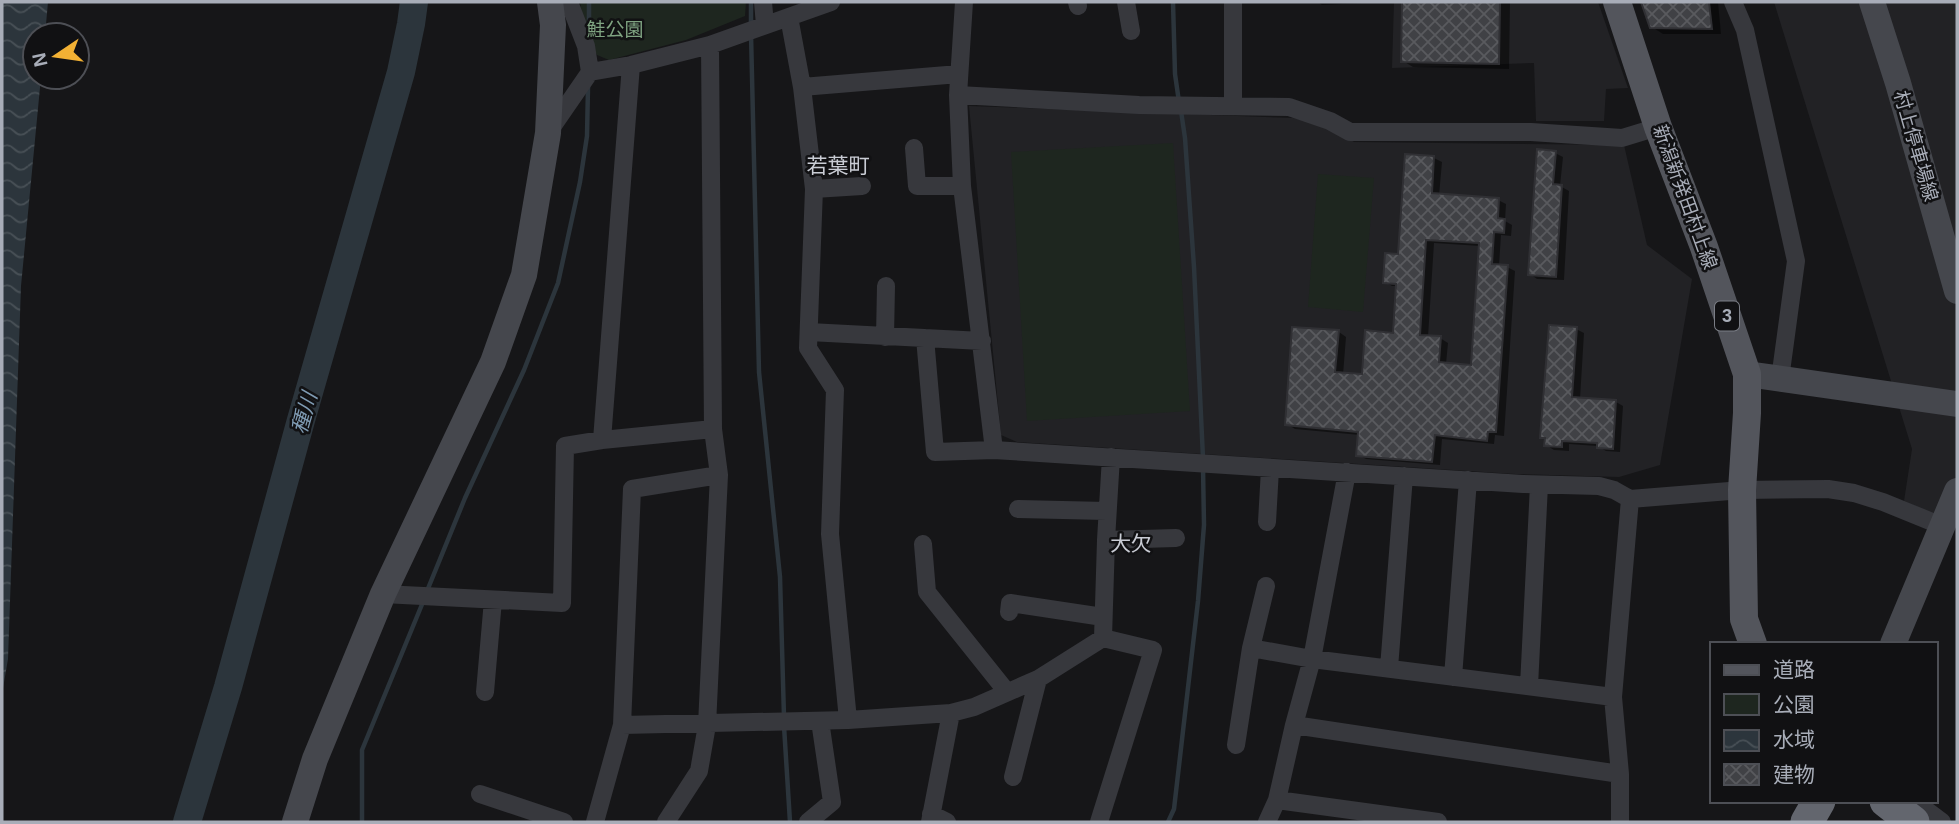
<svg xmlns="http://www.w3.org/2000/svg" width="1959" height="824" font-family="Arial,'Noto Sans JP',sans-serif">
  <defs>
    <pattern id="water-waves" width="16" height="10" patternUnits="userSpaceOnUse" patternTransform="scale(1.75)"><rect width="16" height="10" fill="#2c353c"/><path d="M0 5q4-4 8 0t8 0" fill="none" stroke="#485056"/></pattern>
    <pattern id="building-cross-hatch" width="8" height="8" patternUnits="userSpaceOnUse" patternTransform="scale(1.75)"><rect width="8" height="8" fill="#404145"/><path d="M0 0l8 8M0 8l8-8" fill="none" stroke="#595a5e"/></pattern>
  </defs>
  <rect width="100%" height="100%" fill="#161618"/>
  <path fill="#222225" d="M1394,2H1598L1628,88L1606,89L1604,121H1536L1534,63L1392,68Z
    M1774,2H1957V525L1904,501L1912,449Z
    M969,106L1293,118L1332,127L1354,142L1624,145L1647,245L1692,279L1660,465L1619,477L1515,474L1017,442L1001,435Z"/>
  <path fill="#1e261f" d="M580,2H746L745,16L686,40L609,60L597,55L584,28Z
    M1173,143L1190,411L1027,421L1011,152Z
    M1318,174L1374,178L1363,312L1308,307Z"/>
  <path fill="url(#water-waves)" d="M2,2H48L45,35H35V77H41L21,286L8,659L2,694Z"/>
  <path fill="#0007" fill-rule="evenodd" d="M1318,2H1361V3L1322,5Z
    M1404,2H1510L1509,69L1413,67L1403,61Z
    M1643,2H1718L1721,34H1663L1652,27Z
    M1555,153L1563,157L1560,186L1569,191L1564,280L1537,279L1530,274Z
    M1434,158L1442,162L1439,196L1498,200L1506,204L1505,221L1512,225L1511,236L1501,235L1499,266L1507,267L1515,271L1504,436L1495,435L1494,444L1442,439L1440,465L1366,459L1358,455L1360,435L1295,429L1287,424L1339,332L1346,337L1343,375L1363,376L1395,335L1398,286H1392L1385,282L1400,256ZM1434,243L1480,246L1472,367L1446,364L1448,343L1440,338L1428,337Z
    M1576,329L1584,333L1580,399L1616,402L1623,406L1620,452L1606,451L1597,446L1569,444V451L1554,450L1546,445V440L1541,437Z"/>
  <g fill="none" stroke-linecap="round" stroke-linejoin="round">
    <path stroke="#2c353c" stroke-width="4.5" d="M751,2V25
      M1173,2L1175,74L1179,102
      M589,32V2
      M751,34L759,372L780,577L784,717
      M1181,111L1185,138L1194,267L1203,458
      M427,591L465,498L524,370L558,283L580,182L587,136L588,87
      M784,726L790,822
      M362,822V750L423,602
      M1168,822L1174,809L1198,601L1204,525L1203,467"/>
    <path stroke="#2c353c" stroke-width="28" d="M187,822L228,687L301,420L401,72L411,24L414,2"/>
  </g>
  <path fill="url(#building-cross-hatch)" stroke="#303034" stroke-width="2" fill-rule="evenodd" d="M1402,2H1500L1499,64L1401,62Z
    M1641,2H1709L1712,29L1650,28Z
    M1537,149L1556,151L1553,184L1562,185L1556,277L1528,275Z
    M1405,154L1434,156L1432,193L1499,198L1498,218L1505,219L1504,233L1494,232L1492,264L1508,265L1496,432H1488L1487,441L1435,435L1432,462L1356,456L1358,432L1285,425L1292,327L1339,330L1335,372L1362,374L1365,330L1393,333L1396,284L1383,283L1385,253L1398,254ZM1426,240L1479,243L1471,365L1439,362L1441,336L1420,335Z
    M1549,325L1577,327L1572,397L1616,400L1613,449L1597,448V443L1562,441V447L1544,446L1545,438H1540Z"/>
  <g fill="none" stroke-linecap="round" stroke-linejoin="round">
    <path stroke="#37383d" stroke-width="18" d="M763,2L765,25
      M964,2L958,95L962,186L994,450L1523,484L1599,486L1614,490L1630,499L1742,490L1828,489L1854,493L1883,502L1942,526
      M1077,2L1078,6
      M1126,2L1131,31
      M1233,2V106
      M1733,2L1745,30L1796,261L1780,379
      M789,17L802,87L814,189L808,348L835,390L830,534L848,720
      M590,72L631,65L710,45L831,2
      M802,87L959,74
      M958,95L1139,105L1289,107L1330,121L1350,132H1531L1622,138L1658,127
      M550,130L590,72L586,46L569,2
      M914,148L917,186H962
      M814,189L862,186
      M809,332L982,341
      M885,337L886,286
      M925,338L935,452L994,450
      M602,440L713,429
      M1018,509L1107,511
      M1267,522L1270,469
      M1106,540L1176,538
      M923,544L927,592L1007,692
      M383,594L562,603L565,446L602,440L631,65
      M1009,612L1010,603L1103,617
      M1251,648L1266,586
      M1389,668L1404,476
      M1453,677L1468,480
      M1529,686L1539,485
      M485,692L493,600
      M622,725L848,720L951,713L974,707L1038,679L1103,638L1106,540L1111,457
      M1294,725L1620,774
      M1236,745L1251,648L1312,659L1613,697
      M1013,777L1038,679
      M480,794L564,822
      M1277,800L1438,822
      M1907,801L1922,807L1942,822
      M931,814L947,822
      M595,822L622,725L632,489L719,475
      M666,822L699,771L707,725L719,475L713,429L710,45
      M808,822L832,802L820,721
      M930,822L951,713
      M1099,822L1153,650L1103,638
      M1267,822L1277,800L1294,725L1312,659L1347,472
      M1620,822V774L1613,697L1630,499"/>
    <path stroke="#45474d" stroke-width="26" d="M1872,2L1898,83L1957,291
      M1747,374L1957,404
      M1893,644L1957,491
      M295,822L315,759L383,594L493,362L524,275L548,133L553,25L550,2"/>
    <path stroke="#53555c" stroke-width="28" d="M1617,2L1658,127L1704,247L1747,374V413L1742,490L1744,619L1753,644"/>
    <path stroke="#63666e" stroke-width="33" d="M1886,801L1913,822
      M1807,822L1819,801"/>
  </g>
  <g text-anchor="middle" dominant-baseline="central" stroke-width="5" stroke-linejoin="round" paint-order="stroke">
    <rect fill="#111113" stroke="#7b7e86" stroke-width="2" x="1715" y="301.5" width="24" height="29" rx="5"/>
    <g font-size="18" font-weight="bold" fill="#a8adb8">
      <text x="1727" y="316">3</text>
    </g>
    <g font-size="19" fill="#7fa381" stroke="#111113">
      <text x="615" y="29">鮭公園</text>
    </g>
    <g font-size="19" fill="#a8adb8" stroke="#111113">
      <text transform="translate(1916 146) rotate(74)">村上停車場線</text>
      <text transform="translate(1685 197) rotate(70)">新潟新発田村上線</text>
    </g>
    <g font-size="21" fill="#c9ccd4" stroke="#111113">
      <text x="838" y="165">若葉町</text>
      <text x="1131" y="543">大欠</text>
    </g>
    <g font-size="21" font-style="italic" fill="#7f9bb3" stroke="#111113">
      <text transform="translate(304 413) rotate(-74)">種川</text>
    </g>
  </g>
  <rect width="1959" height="824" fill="none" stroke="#a8adb8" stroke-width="7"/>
  <rect x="1710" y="642" width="228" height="161" fill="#111113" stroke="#4d4f55" stroke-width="2"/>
  <rect x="1724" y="665" width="35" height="10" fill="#53555c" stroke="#4d4f55" stroke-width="2"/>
  <text x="1773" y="677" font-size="21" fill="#a8adb8">道路</text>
  <rect x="1724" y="694" width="35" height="21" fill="#1e261f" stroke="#4d4f55" stroke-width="2"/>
  <text x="1773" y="712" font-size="21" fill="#a8adb8">公園</text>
  <rect x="1724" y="730" width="35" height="21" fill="url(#water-waves)" stroke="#4d4f55" stroke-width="2"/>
  <text x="1773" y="747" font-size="21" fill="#a8adb8">水域</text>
  <rect x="1724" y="764" width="35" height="21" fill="url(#building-cross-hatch)" stroke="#4d4f55" stroke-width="2"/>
  <text x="1773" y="782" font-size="21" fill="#a8adb8">建物</text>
  <g transform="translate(56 56) rotate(257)"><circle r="33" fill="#111113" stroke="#4d4f55" stroke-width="2"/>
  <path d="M0-5L12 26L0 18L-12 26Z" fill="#f2b134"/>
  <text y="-10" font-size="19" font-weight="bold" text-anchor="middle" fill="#a8adb8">N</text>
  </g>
</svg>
